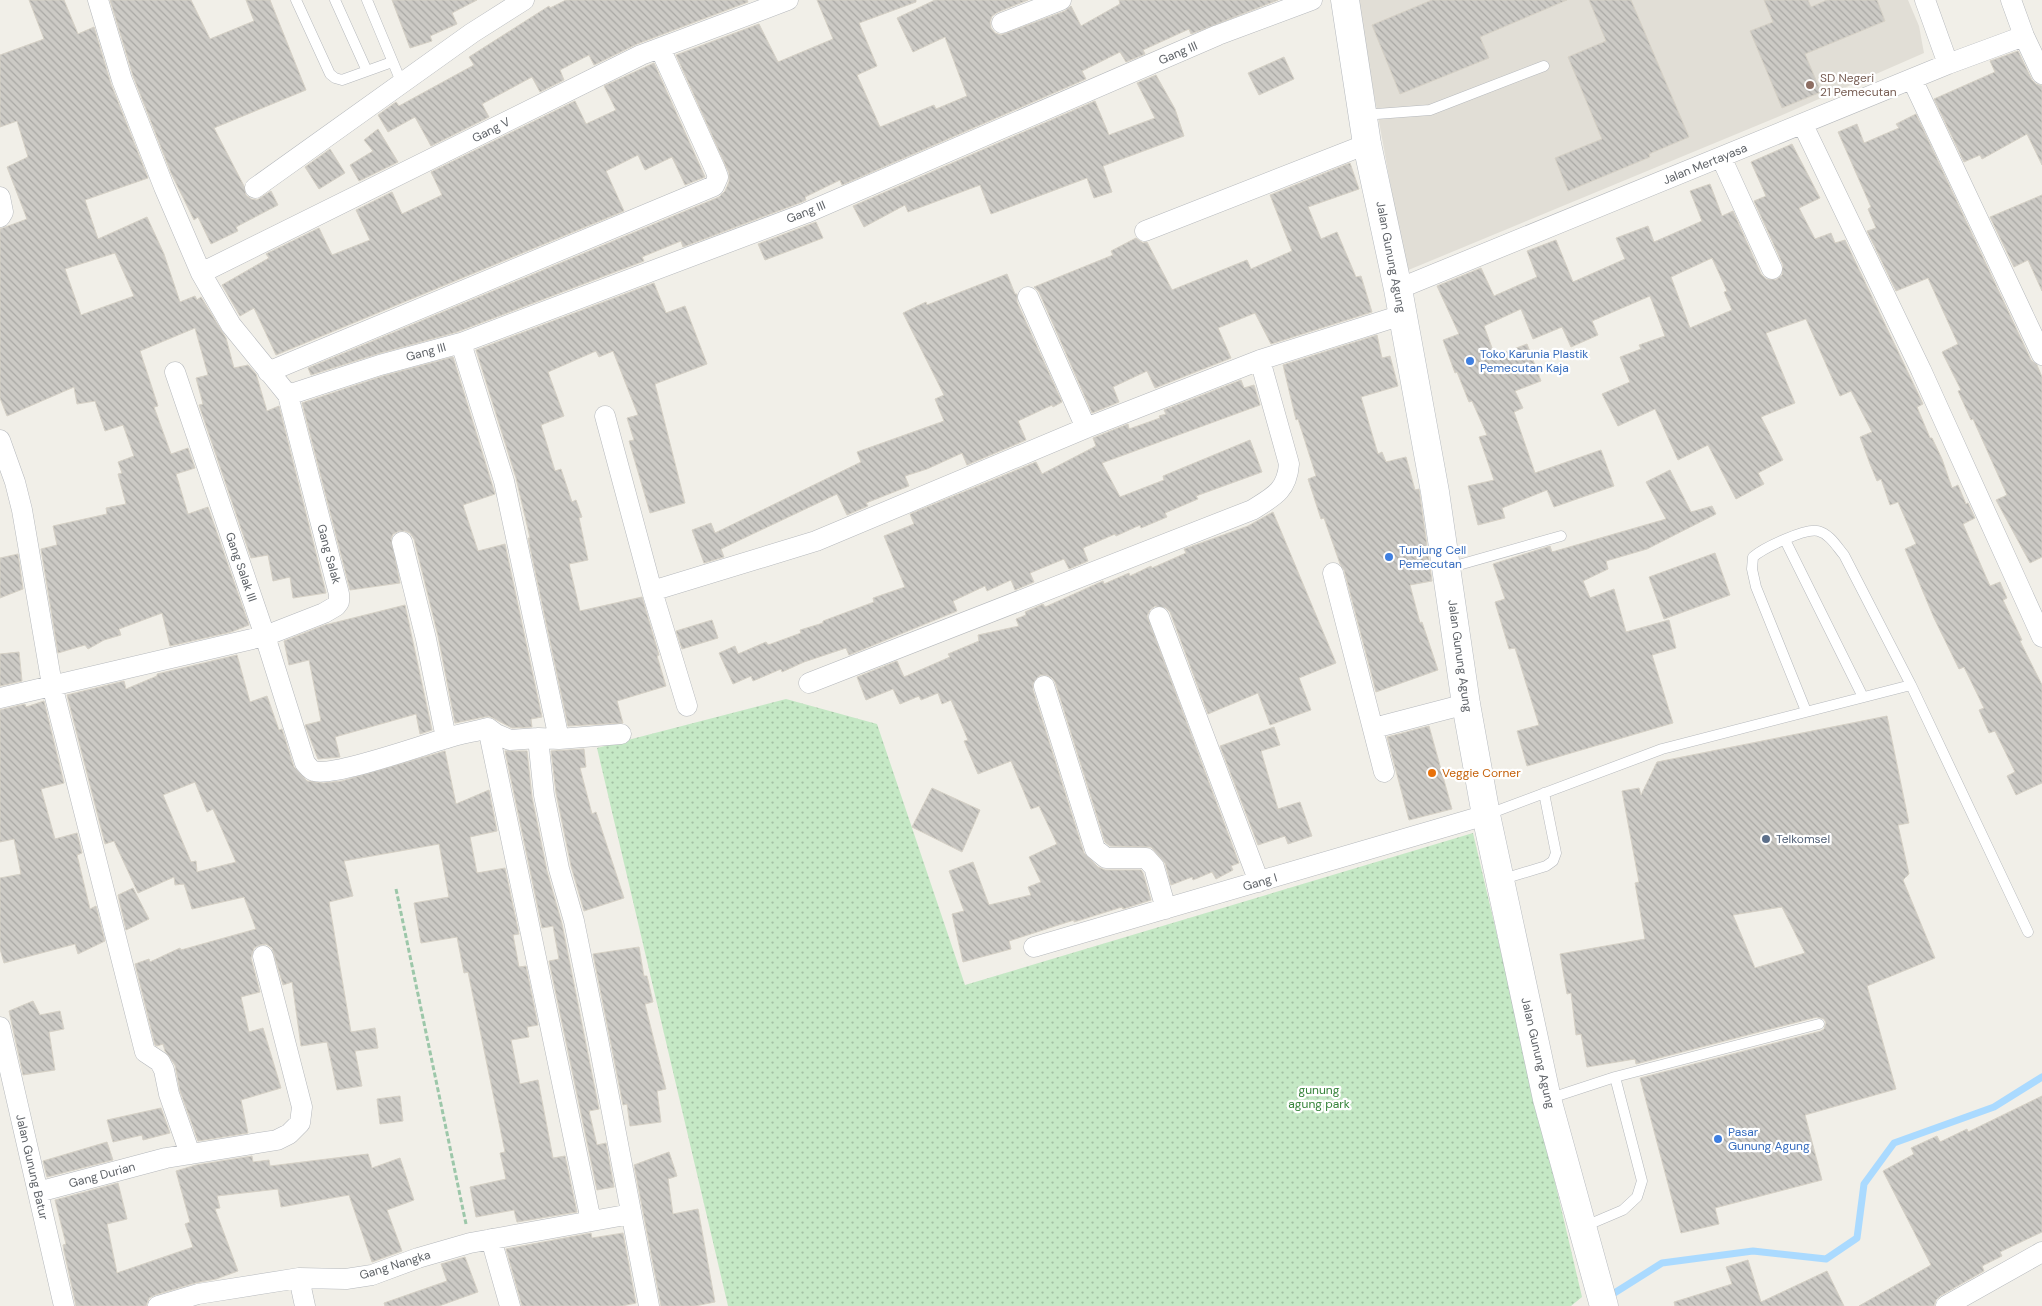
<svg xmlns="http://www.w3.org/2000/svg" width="2042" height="1306" font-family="'DM Sans',sans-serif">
  <defs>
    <pattern id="park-dots" width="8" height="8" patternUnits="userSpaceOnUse" patternTransform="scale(1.25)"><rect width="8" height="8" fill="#c5e8c5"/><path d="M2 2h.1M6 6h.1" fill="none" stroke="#a3c0a4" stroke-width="1.8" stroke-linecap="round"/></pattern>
    <pattern id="building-back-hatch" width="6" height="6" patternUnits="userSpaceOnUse" patternTransform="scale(1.25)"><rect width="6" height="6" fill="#cccac5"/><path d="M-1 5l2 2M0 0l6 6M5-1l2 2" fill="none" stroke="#a9a8a4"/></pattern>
  </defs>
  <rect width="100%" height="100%" fill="#f1efe8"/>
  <path fill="#e1ded6" d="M1357,0H1908L1919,26L1924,53L1780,116L1406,271Z"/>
  <path fill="url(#park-dots)" d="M786,699L877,724L965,985L1473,833L1582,1297L1571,1306H728L597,748Z"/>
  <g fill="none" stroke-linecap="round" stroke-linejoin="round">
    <path stroke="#aadaff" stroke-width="7" d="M1608,1297L1662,1263L1753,1251L1826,1259L1857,1238L1864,1184L1894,1143L1994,1107L2042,1077"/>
  </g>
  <path fill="url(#building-back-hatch)" stroke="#d6d1c6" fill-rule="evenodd" d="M29,0H64L78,34L94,27L111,84L148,178L85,200L98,239L147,217L164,254L180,302L195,296L197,300L201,297L226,338L234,368L248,365L256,374L267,411L279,406L326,593L293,598L290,577L273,581L268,555L251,558L199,405L203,404L196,378L208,375L195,328L140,351L158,406L154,407L171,454L188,448L195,468L176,474L188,514L208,507L249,625L231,632L170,646L162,613L119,629L121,635L104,640L88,649L85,645L58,653L41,549L57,545L53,526L107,514L106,508L126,504L118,474L122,473L118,462L134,456L123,425L105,431L95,401L77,404L74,387L7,416L0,398V229L27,219L7,167L28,157L17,121L0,127V55L44,39ZM115,253L134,296L81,315L65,269Z
    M110,0H191L210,39L254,21L246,0H270L306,90L214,128L244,186L246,195L251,199L257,200L271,191L278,205L236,227L238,231L211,244L198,217L194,220L171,173L133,76Z
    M392,0H477L452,13L457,24L430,36L432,41L410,48Z
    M566,0H747L748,2L637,44L594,65L589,55L560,70L564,80L540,92L532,77L482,104L489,117L431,146L415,117L388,132L378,115L396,102L399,106L474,65L469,57L549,6L550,8Z
    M817,0H916V2L859,23L877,66L857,75L880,127L934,105L936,109L967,96L945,37L913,52L897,18L935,0H1028L998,12L992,16L990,22L991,28L995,33L1001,35L1065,11L1071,6L1081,26L1120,4L1119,0H1278L1191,34L1189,29L1143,50L1145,54L1126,62L1120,52L1082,71L1086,79L842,185L840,180L805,197L806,200L802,202L683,247L681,241L642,257L644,261L457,332L377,354L311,375L308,368L719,197L725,191L729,182V173L676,55L759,24L778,62L833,39Z
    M1432,0H1567L1480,37L1489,58L1400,94L1372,25Z
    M1589,0H1631L1689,137L1649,154L1650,157L1568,191L1555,158L1602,139L1568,57L1606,41Z
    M1764,0H1808L1811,7L1827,0H1877L1885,21L1805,54L1821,92L1782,108L1750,31L1773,22Z
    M2018,51L2032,80L2036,84L2042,86V165L2027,134L1982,159L1980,155L1964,162L1934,99L1995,72L1990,61Z
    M1284,57L1294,79L1259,95L1248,73Z
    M654,63L705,177L685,185L672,157L645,170L638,155L606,171L624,211L276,355L254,308L240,316L222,285L269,258L266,254L319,228L332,255L370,240L356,210L392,192L402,214L442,195L431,172L575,101L586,124L616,110L604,86Z
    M1156,75L1175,109L1184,136L1103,166L1112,192L1094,198L1087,178L991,214L980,185L908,212L905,205L864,227L853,206L1095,101L1109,135L1155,118L1137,83Z
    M1916,114L2031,360L2037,365L2042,377V557L2030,563L1996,500L2007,495L1973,419L1971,420L1958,391L1961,390L1942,352L1958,344L1928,278L1896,291L1867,231L1876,228L1868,209L1871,207L1838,132L1857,124L1864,143L1899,128L1896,124Z
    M378,129L398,162L359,181L350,165L373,151L364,140Z
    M1792,144L1820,198L1799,208L1815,239L1831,233L1835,243L1845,240L1923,404L1917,407L1930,438H1932L1942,459L1952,488L1958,485L1966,504L1968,503L1975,518L1963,524L1990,586L2000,582L2007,598L2003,600L2022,640L2020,641L2042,685V783L2016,795L2007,776L2015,772L1995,731L1989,733L1979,710L1984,708L1964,667L1959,669L1934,618L1905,549L1916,544L1898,502L1890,505L1881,479L1877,481L1870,464L1860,437L1872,432L1851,391L1840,396L1806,319L1766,333L1795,403L1761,417L1783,460L1758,473L1764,484L1736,499L1708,445L1678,460L1655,409L1618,426L1602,394L1630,382L1620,357L1641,349L1639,345L1665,336L1650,296L1592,321L1598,335L1571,347L1562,327L1533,339L1521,309L1484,326L1495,356L1527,344L1541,381L1515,391L1523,408L1514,412L1535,473L1601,450L1614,486L1554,507L1547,490L1502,508L1505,518L1478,525L1468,486L1494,480L1479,437L1487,435L1472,401L1469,402L1457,372L1455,373L1443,340L1459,334L1437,286L1481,268L1494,296L1537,277L1527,251L1556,240L1573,282L1625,259L1616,238L1648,226L1654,242L1702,221L1690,191L1710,184L1722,216L1733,211L1761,274L1766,279L1776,280L1782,275L1783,265L1754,201L1766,196L1751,162ZM1712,258L1727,291L1724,292L1732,310L1690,328L1671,277Z
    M330,149L345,173L319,189L305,167Z
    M1350,163L1359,189L1308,207L1321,239L1337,232L1356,277L1361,276L1372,312L1271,344L1255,313L1218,328L1231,358L1155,388L1147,371L1113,387L1119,402L1092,413L1039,292L1034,287L1113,255L1111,251L1136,238L1143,243L1147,242L1172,290L1247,260L1251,269L1292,251L1270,195Z
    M2042,195V291L2028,260L2014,267L1990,217Z
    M816,222L823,238L765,260L758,244Z
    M1007,274L1015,294H1017V302L1062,402L1053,407L1052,405L1018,421L1026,440L967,465L962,453L927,469L905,476L909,486L866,503L868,506L847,515L837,494L721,549L724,557L704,563L692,530L711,523L715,533L861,462L857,452L944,421L935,399L944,395L903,313L926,302L927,305Z
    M654,283L666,313L685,306L707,364L655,384L685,503L650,513L629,441L634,440L627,418L638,415L613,351L599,357L596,351L548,372L564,416L541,425L555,471L561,469L572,502L576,500L582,517L579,518L588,560L569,564L580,611L642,597L659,655L657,656L666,686L617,701L623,723L568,726L528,538H530L516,478L476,350Z
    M1377,335L1382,358L1390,356L1398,386L1361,397L1378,454L1382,452L1386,462L1406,457L1415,490L1419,489L1432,581L1410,585L1420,623L1422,622L1438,670L1376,692L1344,570L1340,564L1324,518L1321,519L1308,479L1316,476L1298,419L1296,420L1283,365Z
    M453,357L495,494L463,505L478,551L505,544L542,717L531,719L532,727L512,728L489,716L455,723L438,636L414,539L410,533L405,531H399L393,534L391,539L400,583L350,590L302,403L383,376Z
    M1241,380L1244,388L1254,385L1260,405L1102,463L1120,497L1164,480L1163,476L1250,440L1262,472L1196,496L1198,499L1165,513L1167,517L1141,528L1140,525L1116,536L1115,534L1083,548L1088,561L1069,569L1064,559L1030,573L1034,582L1015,590L1011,580L987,591L985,586L953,601L957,611L849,655L846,648L804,662L782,672L781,669L753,681L751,676L733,684L719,653L735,646L738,654L766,642L768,645L801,633L800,630L823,623V621L874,602L873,598L905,587L884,536L914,524L910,514L1036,462L1042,474L1096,446L1093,438L1128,424L1129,429L1160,418L1159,416L1166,414L1164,410Z
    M1670,470L1691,512L1712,506L1716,514L1647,549L1606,561L1608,569L1583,581L1590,598L1614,589L1626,632L1669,620L1676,648L1652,655L1673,723L1527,766L1517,731L1539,725L1515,648L1509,649L1495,602L1505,599L1493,564L1550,546L1552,552L1666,519L1646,482Z
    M1273,512L1336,663L1299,678L1311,710L1270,725L1258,693L1208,714L1170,612L1166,608L1155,606L1150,610L1147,616L1239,863L1231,866L1233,870L1216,879L1212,872L1193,880L1192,877L1171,885L1165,863L1151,847L1110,846L1105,842L1055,682L1052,678L1047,675H1040L1033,683V690L1084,853L1098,867L1105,870H1141L1143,873L1151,900L1123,909L1122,907L1074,922V920L1009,941L1011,949L963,962L952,914L964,911L949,871L973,862L989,905L1031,895L1028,887L1041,882L1029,857L1057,844L1039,806L1031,809L1011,761L978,774L964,741L968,740L951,700L942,704L938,693L921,700L919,696L900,704L893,689L866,700L857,677L897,661L904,677L950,657L948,654L979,641L978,635L1019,626L1016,619L1026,615L1025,612L1043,604L1045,607L1103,581L1104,584L1129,573L1130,576L1151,566L1152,568L1186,553L1184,549L1248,526Z
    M1715,553L1730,595L1664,619L1649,577Z
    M18,554L23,589L0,598V558Z
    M405,605L432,730L420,734L416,714L335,737L340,757L318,759L305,725L321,721L309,660L289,665L284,641L325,625Z
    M712,620L718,638L682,649L676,631Z
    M19,652L22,681L0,686V654Z
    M237,655L250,702L267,696L279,730L282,729L294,767L307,781L323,783L342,781L445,751L456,804L489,790L497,831L470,837L477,873L505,868L519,934L513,935L519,967L526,966L538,1025L527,1027L529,1037L511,1040L520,1084L538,1080L553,1158L565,1156L577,1212L517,1222L514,1210L476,1217L470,1187L506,1179L500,1153L505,1152L468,972L464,973L457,937L421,943L414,903L449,897L439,844L344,861L353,896L329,902L351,1032L375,1028L378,1048L355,1051L362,1086L337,1090L327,1042L301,1046L292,982L283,985L272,948L266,944L260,945L254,948L251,958L260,992L241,997L249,1032L263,1028L281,1088L241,1100L248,1133L198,1141L180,1091L175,1065L165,1051L163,1044L157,1046L155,1045L135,964L149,959L150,962L180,948L181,950L256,929L244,897L192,909L184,884L175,885L174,877L138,893L114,841L105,844L67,695L124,681L126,689L157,676V674ZM195,782L207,812L213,809L236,862L197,872L196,861L191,862L163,795Z
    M44,701L64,783L41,789L55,839L77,833L82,853L77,855L90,909L96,906L105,941L78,954L75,944L4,963L0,949V878L21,874L14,839L0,842V710L25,704L26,707Z
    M1887,716L1909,823L1898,825L1909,874L1903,880L1935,958L1867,986L1896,1089L1805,1115L1822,1180L1715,1208L1719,1224L1681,1233L1640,1078L1821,1031L1824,1029L1826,1023L1824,1019L1817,1017L1636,1064L1635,1059L1587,1067L1581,1034L1576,1035L1571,993L1567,994L1560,954L1645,939L1635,883L1639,882L1622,791L1639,788L1641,795L1657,762ZM1782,907L1805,953L1755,968L1733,915Z
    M1429,726L1452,809L1409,820L1387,737Z
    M1274,727L1280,745L1261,751L1278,809L1300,802L1312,836L1288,844L1285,836L1258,845L1220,746Z
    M584,749L586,767L580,768L592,814L596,812L624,898L584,911L571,866L556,793L551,751Z
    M505,751H527L532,797L547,871L562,924L599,1109L589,1111L597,1145L606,1143L614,1187L597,1190L549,961L559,959L553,926L542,928Z
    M932,788L980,810L962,852L912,827Z
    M133,888L149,919L126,930L118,895Z
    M639,947L644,976H647L653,1002L645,1004L666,1089L657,1091L661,1122L630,1126L627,1104L623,1105L593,954Z
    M33,1001L40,1015L60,1011L64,1029L49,1032L55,1070L23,1075L9,1011Z
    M400,1096L403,1121L380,1124L377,1099Z
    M2042,1096V1232L2000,1252L2002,1256L1982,1266L1984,1271L1940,1296L1936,1300L1934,1306H1859L1931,1265L1883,1171L1914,1154L1911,1148L1937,1136L1940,1142L1967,1129L1968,1132Z
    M161,1108L170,1133L143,1140L142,1135L113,1142L107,1120Z
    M107,1142L113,1160L47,1177L43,1161Z
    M669,1152L677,1176L668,1179L673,1214L698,1209L715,1302L695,1306H661L634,1165Z
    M368,1154L372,1168L400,1158L414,1200L387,1210L402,1251L372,1262L349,1195L281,1207L278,1189L217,1196L220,1208L215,1209L238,1271L216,1279L195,1283L155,1295L149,1298L146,1306H76L64,1251L63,1245L66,1244L55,1200L118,1183L127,1219L107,1224L117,1273L193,1247L185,1224L190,1222L176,1171L196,1165L252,1156L253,1162L269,1160L270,1166Z
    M591,1233L592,1238L623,1233L636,1303L622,1306H522L506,1249Z
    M465,1257L478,1292L439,1306H385L384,1303L447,1281L441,1264Z
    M1748,1260L1761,1302L1827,1271L1844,1306H1675L1674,1302L1732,1284L1726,1267Z"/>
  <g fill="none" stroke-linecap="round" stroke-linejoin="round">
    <g stroke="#b5b8bc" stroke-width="11">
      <path id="lane" d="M296,0L330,74L335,78L342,80L392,62
        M335,0L367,71
        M367,0L402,84
        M1363,115L1430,110L1544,66
        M1785,540L1863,697
        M1448,568L1561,536
        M1806,711L1756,587L1752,569L1753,557C1763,548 1805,528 1818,531C1830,534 1837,547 1844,555L1911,685
        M1486,815L1662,749L1911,685L2028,932
        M1500,880L1546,866L1553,861L1556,853L1544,793
        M1548,1099L1615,1077L1819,1024
        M1583,1227L1623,1210L1637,1197L1642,1181L1615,1077"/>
    </g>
    <g stroke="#b5b8bc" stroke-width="21">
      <path id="street" d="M1925,0L1948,64
        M2011,0L2024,36L2042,74
        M1002,23L1061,0
        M1912,79L2042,355
        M1803,125L1921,370L2042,637
        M1721,157L1772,269
        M255,188L472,33L524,0
        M0,197L3,212L0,217
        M1145,231L1367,144
        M201,273L641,55L788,0
        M1398,289L1948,64L2024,36
        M1028,297L1086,428
        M461,343L504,481L559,739L538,738L510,740L496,734L488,728
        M175,372L265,636L305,763C308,766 310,770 314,771C333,777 420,746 444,739C458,734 473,732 488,728
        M268,372L714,186L718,177L715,169L660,48
        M288,395L380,365L461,343L806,213L1218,35L1312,0
        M605,416L652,591L687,706
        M0,440L15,482L22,510L52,685L145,1052L160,1062L164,1070L169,1094L190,1154
        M402,542L426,639L446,738
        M1333,573L1384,772
        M652,591L816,541L1086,428L1260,360L1402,315
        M1159,617L1259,882
        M809,683L1252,510C1273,497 1287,491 1289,464L1260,360
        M1044,686L1095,849L1106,858H1146L1154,867L1166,909
        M0,698L265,636L324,613L336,606L339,602V594L288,395L231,325L201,273L164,187L122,80L98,0
        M488,728L591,1221
        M1374,728L1466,704
        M538,738L544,795L559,869L574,921L598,1039L649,1306
        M559,739L621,734
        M1034,947L1486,815
        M0,1027L64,1306
        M38,1192L166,1158L277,1140L289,1134L300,1123L302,1107L263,956
        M491,1239L510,1306
        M299,1278L305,1306
        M158,1306L198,1294L299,1278L346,1279L372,1275L418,1258L470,1243L631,1214
        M1946,1306L2042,1252"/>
    </g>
    <g stroke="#b6babf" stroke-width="29">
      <path id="secondary" d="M1345,0L1367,144L1398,289L1435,492L1466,704L1486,815L1547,1099L1604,1306"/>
    </g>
    <path stroke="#9cc7a9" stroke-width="3" stroke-dasharray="5 2.5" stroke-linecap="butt" d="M396,889L466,1224"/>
    <use href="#lane" stroke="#fff" stroke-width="10"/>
    <use href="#street" stroke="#fff" stroke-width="20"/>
    <use href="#secondary" stroke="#fff" stroke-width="28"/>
  </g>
  <circle fill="#8d6e63" stroke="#fff" stroke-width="2" cx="1810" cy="85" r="5"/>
  <g fill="#3f7fe0" stroke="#fff" stroke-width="2">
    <circle cx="1470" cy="361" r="5"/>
    <circle cx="1389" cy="557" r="5"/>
    <circle cx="1718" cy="1139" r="5"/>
  </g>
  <circle fill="#e8710a" stroke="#fff" stroke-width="2" cx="1432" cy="773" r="5"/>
  <circle fill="#5c6f8a" stroke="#fff" stroke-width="2" cx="1766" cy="839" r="5"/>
  <g text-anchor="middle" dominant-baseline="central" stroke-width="4.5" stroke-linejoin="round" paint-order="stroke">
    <g font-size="12" fill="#5f6368" stroke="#fff">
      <text transform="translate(1178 53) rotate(-23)">Gang III</text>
      <text transform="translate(491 130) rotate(-27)">Gang V</text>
      <text transform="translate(1705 164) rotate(-22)">Jalan Mertayasa</text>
      <text transform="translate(806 212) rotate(-22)">Gang III</text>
      <text transform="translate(1391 257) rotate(79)">Jalan Gunung Agung</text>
      <text transform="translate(426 352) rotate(-15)">Gang III</text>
      <text transform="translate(329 554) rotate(75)">Gang Salak</text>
      <text transform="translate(241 567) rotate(71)">Gang Salak III</text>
      <text transform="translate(1460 656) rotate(82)">Jalan Gunung Agung</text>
      <text transform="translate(1260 882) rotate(-16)">Gang I</text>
      <text transform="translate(1538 1053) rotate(77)">Jalan Gunung Agung</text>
      <text transform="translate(32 1167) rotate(77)">Jalan Gunung Batur</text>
      <text transform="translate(102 1175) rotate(-15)">Gang Durian</text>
      <text transform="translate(395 1265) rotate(-17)">Gang Nangka</text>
    </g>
    <g font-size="12" fill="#785e54" stroke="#fff" text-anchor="start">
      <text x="1820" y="78">SD Negeri<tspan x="1820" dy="14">21 Pemecutan</tspan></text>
    </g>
    <g font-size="12" fill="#366cbe" stroke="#fff" text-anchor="start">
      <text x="1480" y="354">Toko Karunia Plastik<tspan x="1480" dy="14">Pemecutan Kaja</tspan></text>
      <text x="1399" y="550">Tunjung Cell<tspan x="1399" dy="14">Pemecutan</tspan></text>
      <text x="1728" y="1132">Pasar<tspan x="1728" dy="14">Gunung Agung</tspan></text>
    </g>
    <g font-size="12" fill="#c56008" stroke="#fff" text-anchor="start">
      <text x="1442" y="773">Veggie Corner</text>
    </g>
    <g font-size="12" fill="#4e5e75" stroke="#fff" text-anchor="start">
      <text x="1776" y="839">Telkomsel</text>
    </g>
    <g font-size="12" fill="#348238" stroke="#fff">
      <text x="1319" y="1090">gunung<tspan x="1319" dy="14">agung park</tspan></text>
    </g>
  </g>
</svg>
